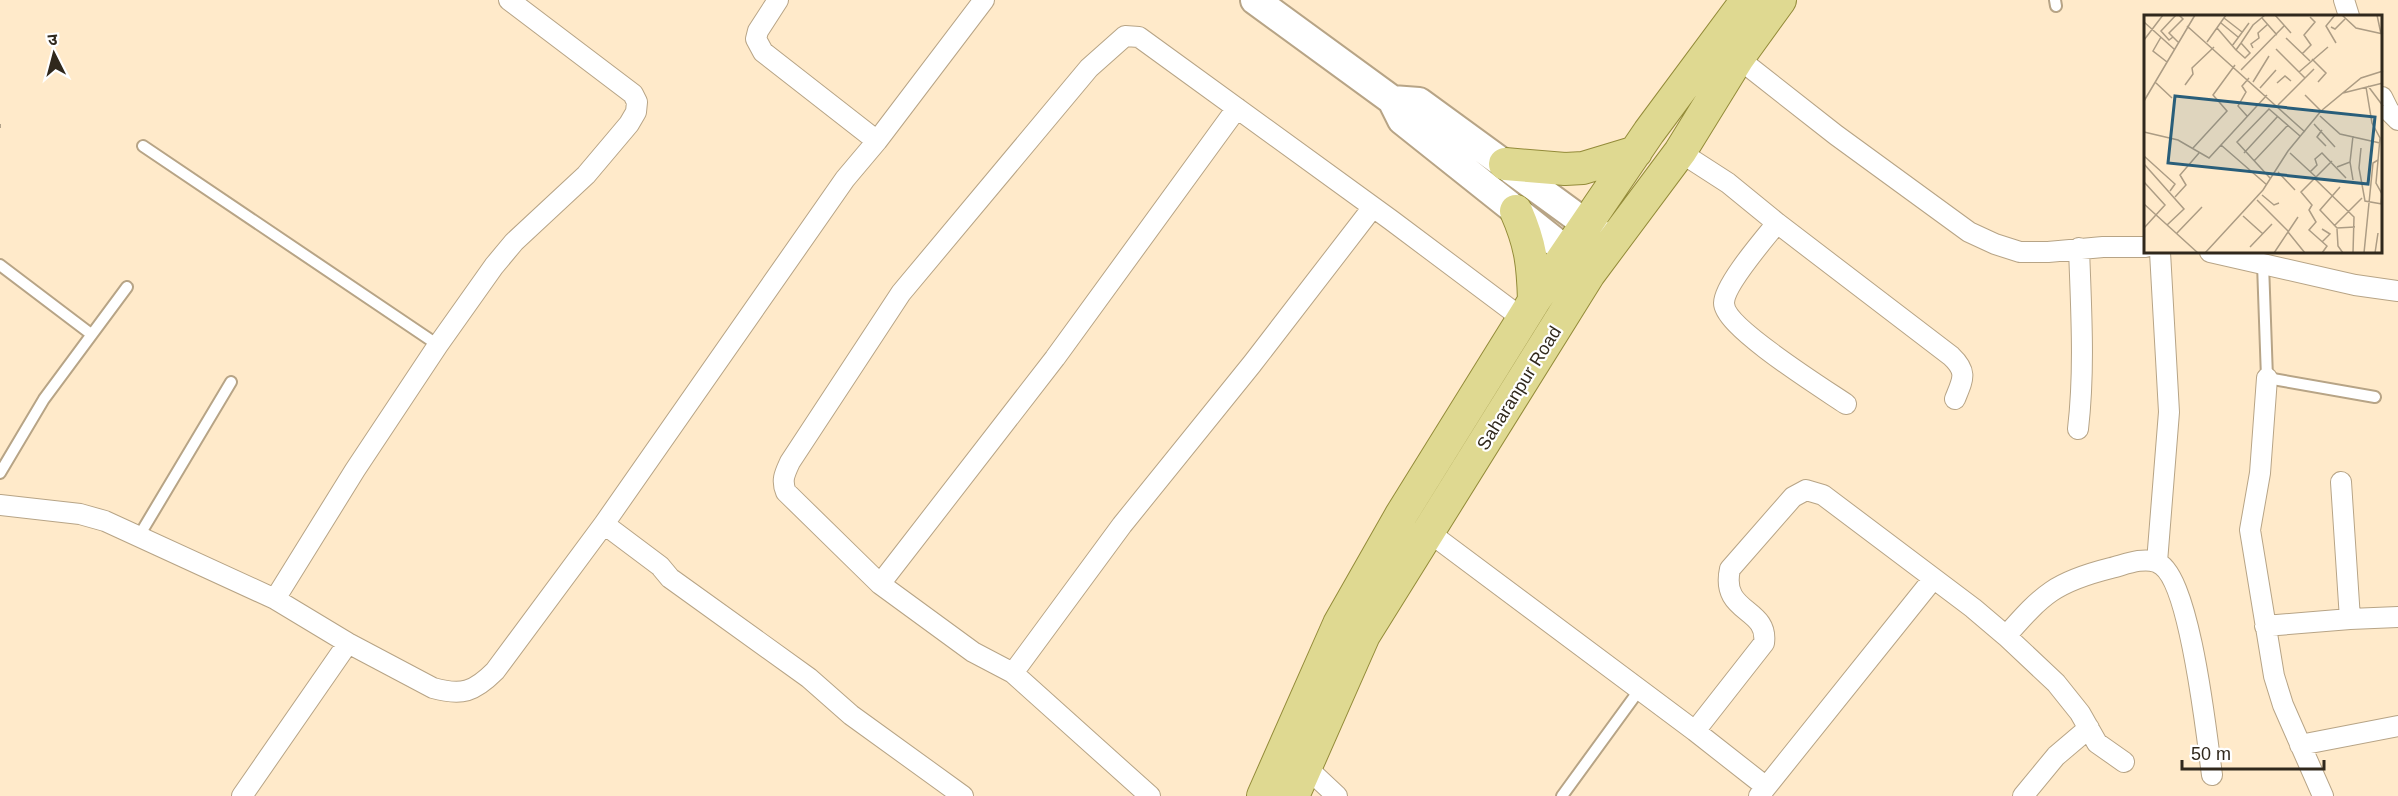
<svg xmlns="http://www.w3.org/2000/svg" width="2398" height="796" font-family="Helvetica,'Noto Sans Devanagari',sans-serif">
  <rect width="100%" height="100%" fill="#ffeaca"/>
  <g fill="none" stroke-linecap="round" stroke-linejoin="round">
    <g stroke="#b7a486" stroke-width="14">
      <path id="lane" d="M2055,0L2056,6
        M143,146L438,345
        M2263,264L2267,378L2375,397
        M0,265L91,334
        M0,473L44,399L127,287
        M139,536L231,382
        M1562,796L1640,689"/>
    </g>
    <g stroke="#b7a486" stroke-width="22">
      <path id="street" d="M778,0L758,31L756,39L763,52L877,141
        M2344,0L2349,16
        M1738,58L1836,135L1969,232L1995,244L2020,252H2048L2103,247H2146
        M2382,97L2389,111L2398,120
        M1680,152L1728,183L1777,223L1951,356C1968,372 1963,379 1955,399
        M1777,223C1765,238 1724,285 1724,303C1724,327 1824,389 1846,404
        M2210,252L2355,285L2398,291
        M2267,378L2260,473L2250,530L2274,676L2283,705L2323,796
        M2078,429C2085,369 2081,308 2079,248
        M2341,482L2350,619
        M0,505L80,514L105,521L275,599L348,643L433,688C462,696 474,692 495,671L604,524L845,179L877,141L984,0
        M604,524L660,566L670,578L809,678L851,715L963,796
        M1430,533L1695,731L1765,786
        M2157,562L2169,412L2160,252
        M880,584L1055,358L1237,108
        M275,599L355,470L438,345L494,266L514,242L586,175L629,124L636,112L637,102L633,94L509,0
        M2265,626L2350,619L2398,617
        M2006,636C2043,594 2055,582 2111,568C2124,565 2142,557 2156,562C2190,573 2207,739 2212,775
        M1013,673L1122,525L1252,364L1373,207
        M1695,731L1764,643C1769,607 1720,614 1730,569L1793,497L1806,490L1823,495L1973,608L2006,636L2056,683L2080,713L2097,743L2124,762
        M2300,745L2398,726
        M1306,767L1337,796
        M242,796L348,643
        M1150,796L1013,673L973,652L880,584L786,492C781,480 785,473 790,462L901,293L1089,68L1125,36L1139,37L1391,220L1523,319
        M1759,796L1933,579
        M2023,796L2056,756L2089,728"/>
    </g>
    <g stroke="#b7a486" stroke-width="32">
      <path id="secondary" d="M1255,0L1392,100L1402,120L1569,253L1584,268
        M1392,100L1419,102L1604,237"/>
    </g>
    <g stroke="#938b39" stroke-width="34">
      <path id="primary" d="M1505,164L1565,169L1583,168L1636,152
        M1516,211C1531,245 1533,265 1534,301
        M1263,796L1339,624L1401,515L1534,301L1649,132L1747,0
        M1293,796L1364,635L1589,274L1680,152L1738,58L1780,0"/>
    </g>
    <path stroke="#b3a38b" stroke-width="4" stroke-dasharray="4.5 4.5" stroke-linecap="butt" d="M0,126H1"/>
    <use href="#lane" stroke="#fff" stroke-width="10"/>
    <use href="#street" stroke="#fff" stroke-width="20"/>
    <use href="#secondary" stroke="#fff" stroke-width="28"/>
    <use href="#primary" stroke="#dfd991" stroke-width="32"/>
  </g>
  <g text-anchor="middle" dominant-baseline="central" stroke-width="4.5" stroke-linejoin="round" paint-order="stroke">
    <g font-size="18" fill="#30281c" stroke="#fff">
      <text transform="translate(1519 388) rotate(-58)">Saharanpur Road</text>
    </g>
  </g>
  <g transform="translate(2144 15)">
    <rect width="238" height="238" fill="#ffeaca"/>
    <path fill="none" stroke="#ac9c84" stroke-width="1.5" d="M131,0L147,18M191,0L182,11L192,28M198,0L212,13L239,19M233,0L237,19M80,3L98,17M118,3L133,20M0,7L30,34M77,8L94,22M43,11L161,117M187,12L191,14L201,4M73,13L92,35M17,22L9,36L23,47M29,22L25,25L17,16L32,0M142,23L166,46M0,25L19,0M34,27L25,18L39,4L35,0M63,27L82,0M97,28L106,38L101,43L92,35L97,28L109,10L121,0M88,31L105,8M109,33L107,29L115,23L114,18L124,9M132,34L161,63M158,39L167,30L160,20L171,7L166,2M168,44L182,58L174,67M97,55L140,11M155,57L184,32M11,67L28,83M109,67L125,41M133,68L141,61L147,66M41,70L49,59L48,53L70,32M224,71L239,91M222,72L228,108L236,123L232,168L238,179L237,189M116,73L132,55M199,78L239,68M161,80L177,96M0,86L51,0M134,90L170,54M103,101L94,91L102,77L98,71L105,63M176,101L196,119L236,128M170,109L191,132M178,115L173,122L182,131M0,117L34,125L65,143L123,80M77,130L123,170M49,133L83,96L69,80L91,50M217,133L215,153L221,186L238,189M100,138L134,101M146,138L172,162M0,141L31,169L26,176M110,146L144,110M206,147L209,121M0,149L40,194L23,210M193,152L206,147L209,165M134,157L151,175M166,157L173,150L171,144L178,138L202,163M126,163L93,127L125,94L156,121M171,164L210,202L209,238M0,167L21,190L0,213M196,172L176,195L193,213L211,212M118,180L130,190L135,188M31,182L42,170L36,160L55,138M113,185L144,216M0,189L54,238M99,201L119,219M154,202L144,217L161,238M190,211L218,183M178,214L186,219L178,227M193,214L194,231L199,238M33,218L58,192M106,232L128,209M61,238L119,175L144,136L177,96L217,63L239,56M130,238L144,217M178,238L183,231L165,215L172,207L165,195L168,190L157,177L188,146M220,238L229,148L234,145M231,238L234,218"/>
    <path fill="#295e7a" fill-opacity="0.15" stroke="#295e7a" stroke-width="3" d="M31,81L231,102L224,169L24,148Z"/>
    <rect width="238" height="238" fill="none" stroke="#30281c" stroke-width="3"/>
  </g>
  <g transform="translate(54 54) rotate(354)" stroke="#ffffff" stroke-width="4.5" paint-order="stroke">
  <path d="M0-4.5L10 22L0 15L-10 22Z" fill="#30281c"/>
  <text y="-9" font-size="16" font-weight="bold" text-anchor="middle" fill="#30281c">उ</text>
  </g>
  <path d="M2182 760v9h142v-9" fill="none" stroke="#30281c" stroke-width="3"/>
  <text x="2191" y="760" font-size="18" fill="#30281c" stroke="#ffffff" stroke-width="4.5" paint-order="stroke">50 m</text>
</svg>
